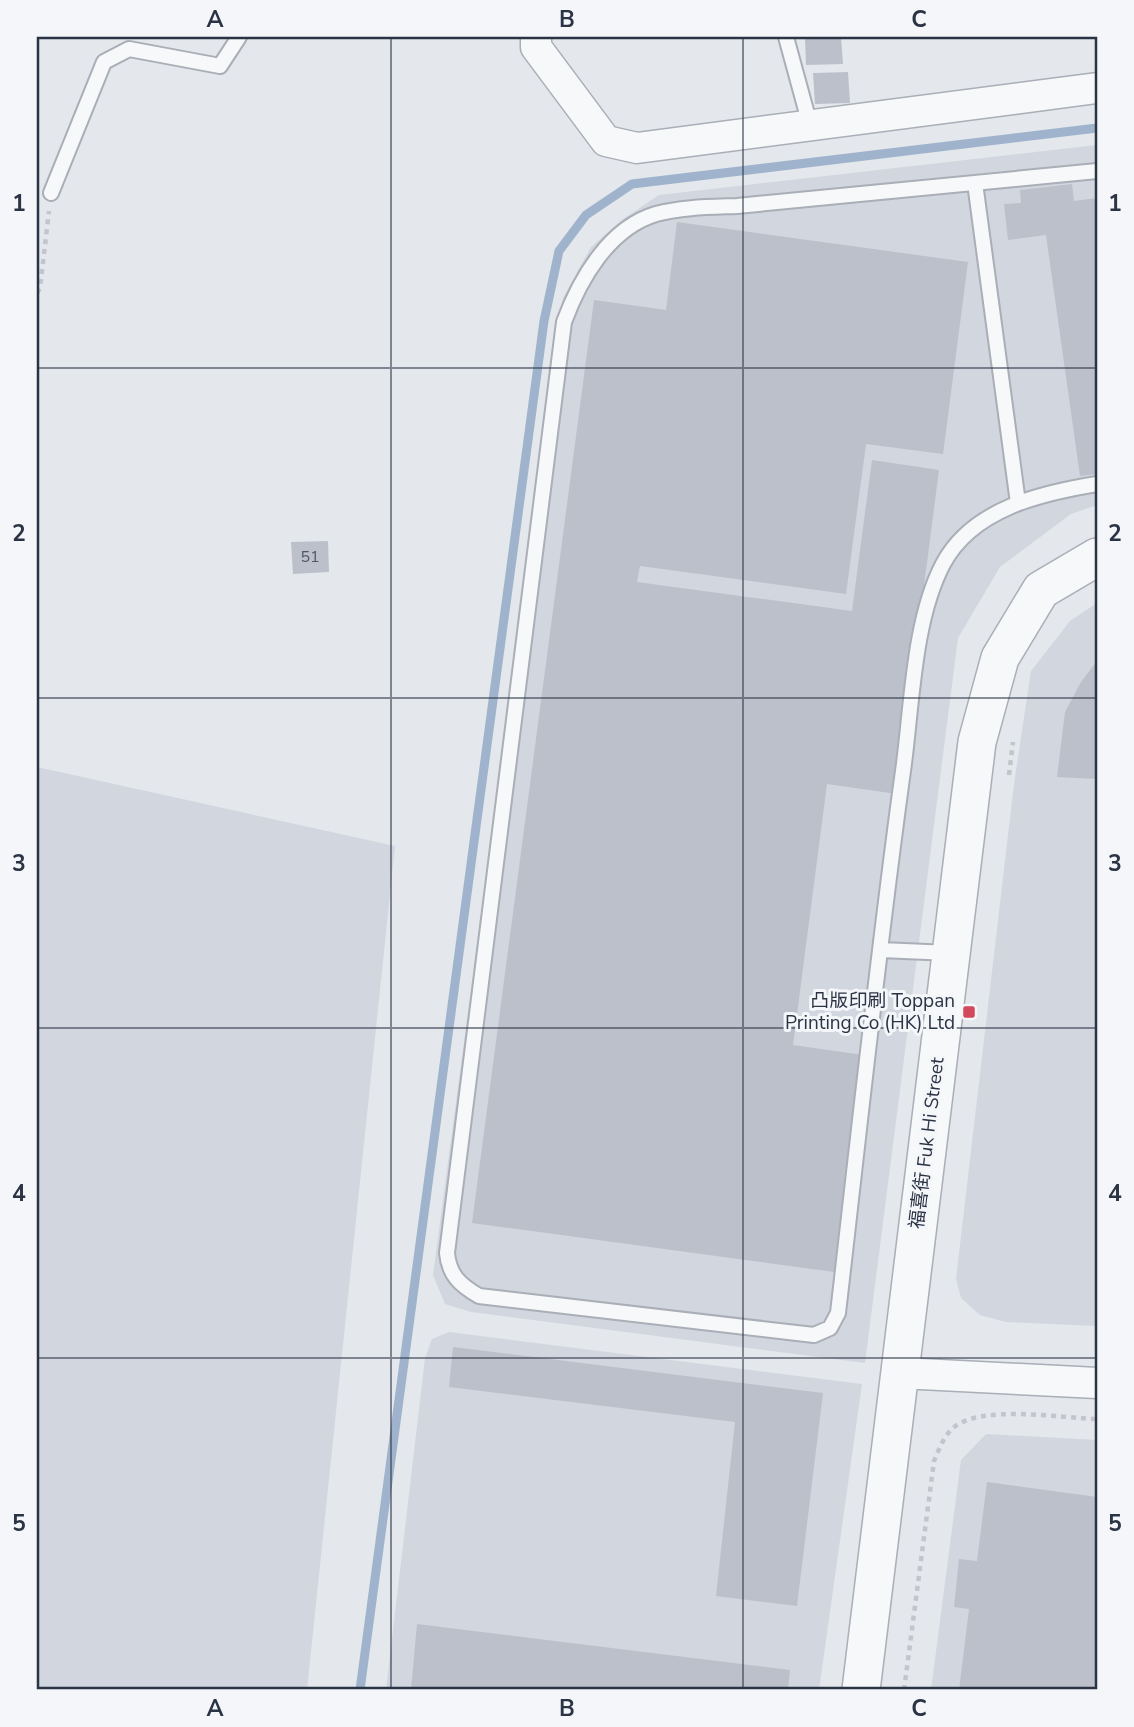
<svg xmlns="http://www.w3.org/2000/svg" width="1134" height="1727" font-family="'Nunito Sans','Noto Sans TC',sans-serif">
  <rect width="100%" height="100%" fill="#e4e7ec"/>
  <path fill="#d2d6de" d="M1097,145V505L1071,514L1000,567L958,638L865,1363L471,1312L445,1304L433,1275L563,298L591,247L623,219L659,195Z
    M1097,603V1326L1006,1322L980,1315L961,1298L956,1279L1014,784L1031,671L1070,621Z
    M37,767L395,846L307,1690H37Z
    M449,1332L862,1384L819,1690H386L425,1358L432,1339Z
    M986,1434L1097,1440V1690H931L961,1460Z"/>
  <g fill="none" stroke-linecap="round" stroke-linejoin="round">
    <path stroke="#9fb4cc" stroke-width="9" d="M360,1690L544,321L559,251L586,215L632,184L1097,128"/>
  </g>
  <path fill="#bbc0ca" d="M805,37H841L843,64L806,65Z
    M848,72L850,103L815,104L813,73Z
    M1072,184L1074,201L1097,198V474L1080,476L1046,235L1008,240L1004,204L1021,203L1020,190Z
    M677,222L968,262L943,454L866,444L846,594L640,566L637,582L852,611L872,460L939,470L897,794L827,784L793,1045L863,1055L834,1272L472,1223L594,300L666,310Z
    M328,541L329,572L293,574L291,542Z
    M1097,661V779L1057,777L1065,712L1081,682Z
    M453,1347L823,1393L797,1606L716,1596L735,1422L449,1387Z
    M987,1482L1097,1497V1690H959L969,1609L954,1607L959,1559L977,1561Z
    M417,1624L790,1670L788,1690H411Z"/>
  <g fill="none" stroke-linecap="round" stroke-linejoin="round">
    <g stroke="#a9aeb7" stroke-width="18">
      <path id="service" d="M786,37L810,125
        M1097,171L737,206C710,207 682,207 656,214C609,228 580,279 564,322L447,1253C449,1275 460,1285 479,1296L814,1335L830,1328L838,1313C859,1132 878,951 903,771C912,707 913,621 943,564C972,509 1041,493 1097,484
        M975,183L1018,503
        M51,193L104,62L129,49L220,66L239,37
        M881,950L950,953"/>
    </g>
    <g stroke="#a9aeb7" stroke-width="33">
      <path id="minor" d="M536,37V47L606,141L637,148L1097,88
        M901,1373L1097,1383"/>
    </g>
    <g stroke="#a9aeb7" stroke-width="40">
      <path id="tertiary" d="M861,1690L977,742L1000,658L1041,590L1097,557"/>
    </g>
    <path stroke="#c2c5cb" stroke-width="4.5" stroke-dasharray="5 5" stroke-linecap="butt" d="M37,293L40,288L49,211
      M1009,775L1013,742
      M904,1690L934,1461C939,1450 943,1437 953,1428C981,1404 1060,1418 1097,1419"/>
    <use href="#service" stroke="#f7f8fa" stroke-width="14"/>
    <use href="#minor" stroke="#f7f8fa" stroke-width="30"/>
    <use href="#tertiary" stroke="#f7f8fa" stroke-width="37"/>
  </g>
  <path fill="none" stroke="#2b3445" stroke-width="2" stroke-opacity="0.55" d="M391,37V1690M743,37V1690M37,368H1097M37,698H1097M37,1028H1097M37,1358H1097"/>
  <rect fill="#d1495b" stroke="#f4f6f9" stroke-width="2.5" x="962" y="1005" width="14" height="14" rx="3.5"/>
  <g text-anchor="middle" dominant-baseline="central" stroke-width="6" stroke-linejoin="round" paint-order="stroke">
    <g font-size="16" fill="#4f5766">
      <text x="310" y="557">51</text>
    </g>
    <g font-size="19" fill="#2b3445" stroke="#f4f6f9" text-anchor="end">
      <text x="955" y="1001">凸版印刷 Toppan<tspan x="955" dy="22">Printing Co (HK) Ltd</tspan></text>
    </g>
    <g font-size="19" fill="#2b3445" stroke="#f4f6f9">
      <text transform="translate(927 1143) rotate(-83)">福喜街 Fuk Hi Street</text>
    </g>
  </g>
  <rect width="1134" height="1727" fill="none" stroke="#f4f6f9" stroke-width="77"/>
  <rect x="38" y="38" width="1058" height="1650" fill="none" stroke="#2b3445" stroke-width="2.5"/>
  <g font-size="23" text-anchor="middle" font-weight="bold" fill="#2b3445">
    <text x="215" y="27">A</text>
    <text x="567" y="27">B</text>
    <text x="919" y="27">C</text>
    <text x="19" y="211">1</text>
    <text x="1115" y="211">1</text>
    <text x="19" y="541">2</text>
    <text x="1115" y="541">2</text>
    <text x="19" y="871">3</text>
    <text x="1115" y="871">3</text>
    <text x="19" y="1201">4</text>
    <text x="1115" y="1201">4</text>
    <text x="19" y="1531">5</text>
    <text x="1115" y="1531">5</text>
    <text x="215" y="1716">A</text>
    <text x="567" y="1716">B</text>
    <text x="919" y="1716">C</text>
  </g>
</svg>
